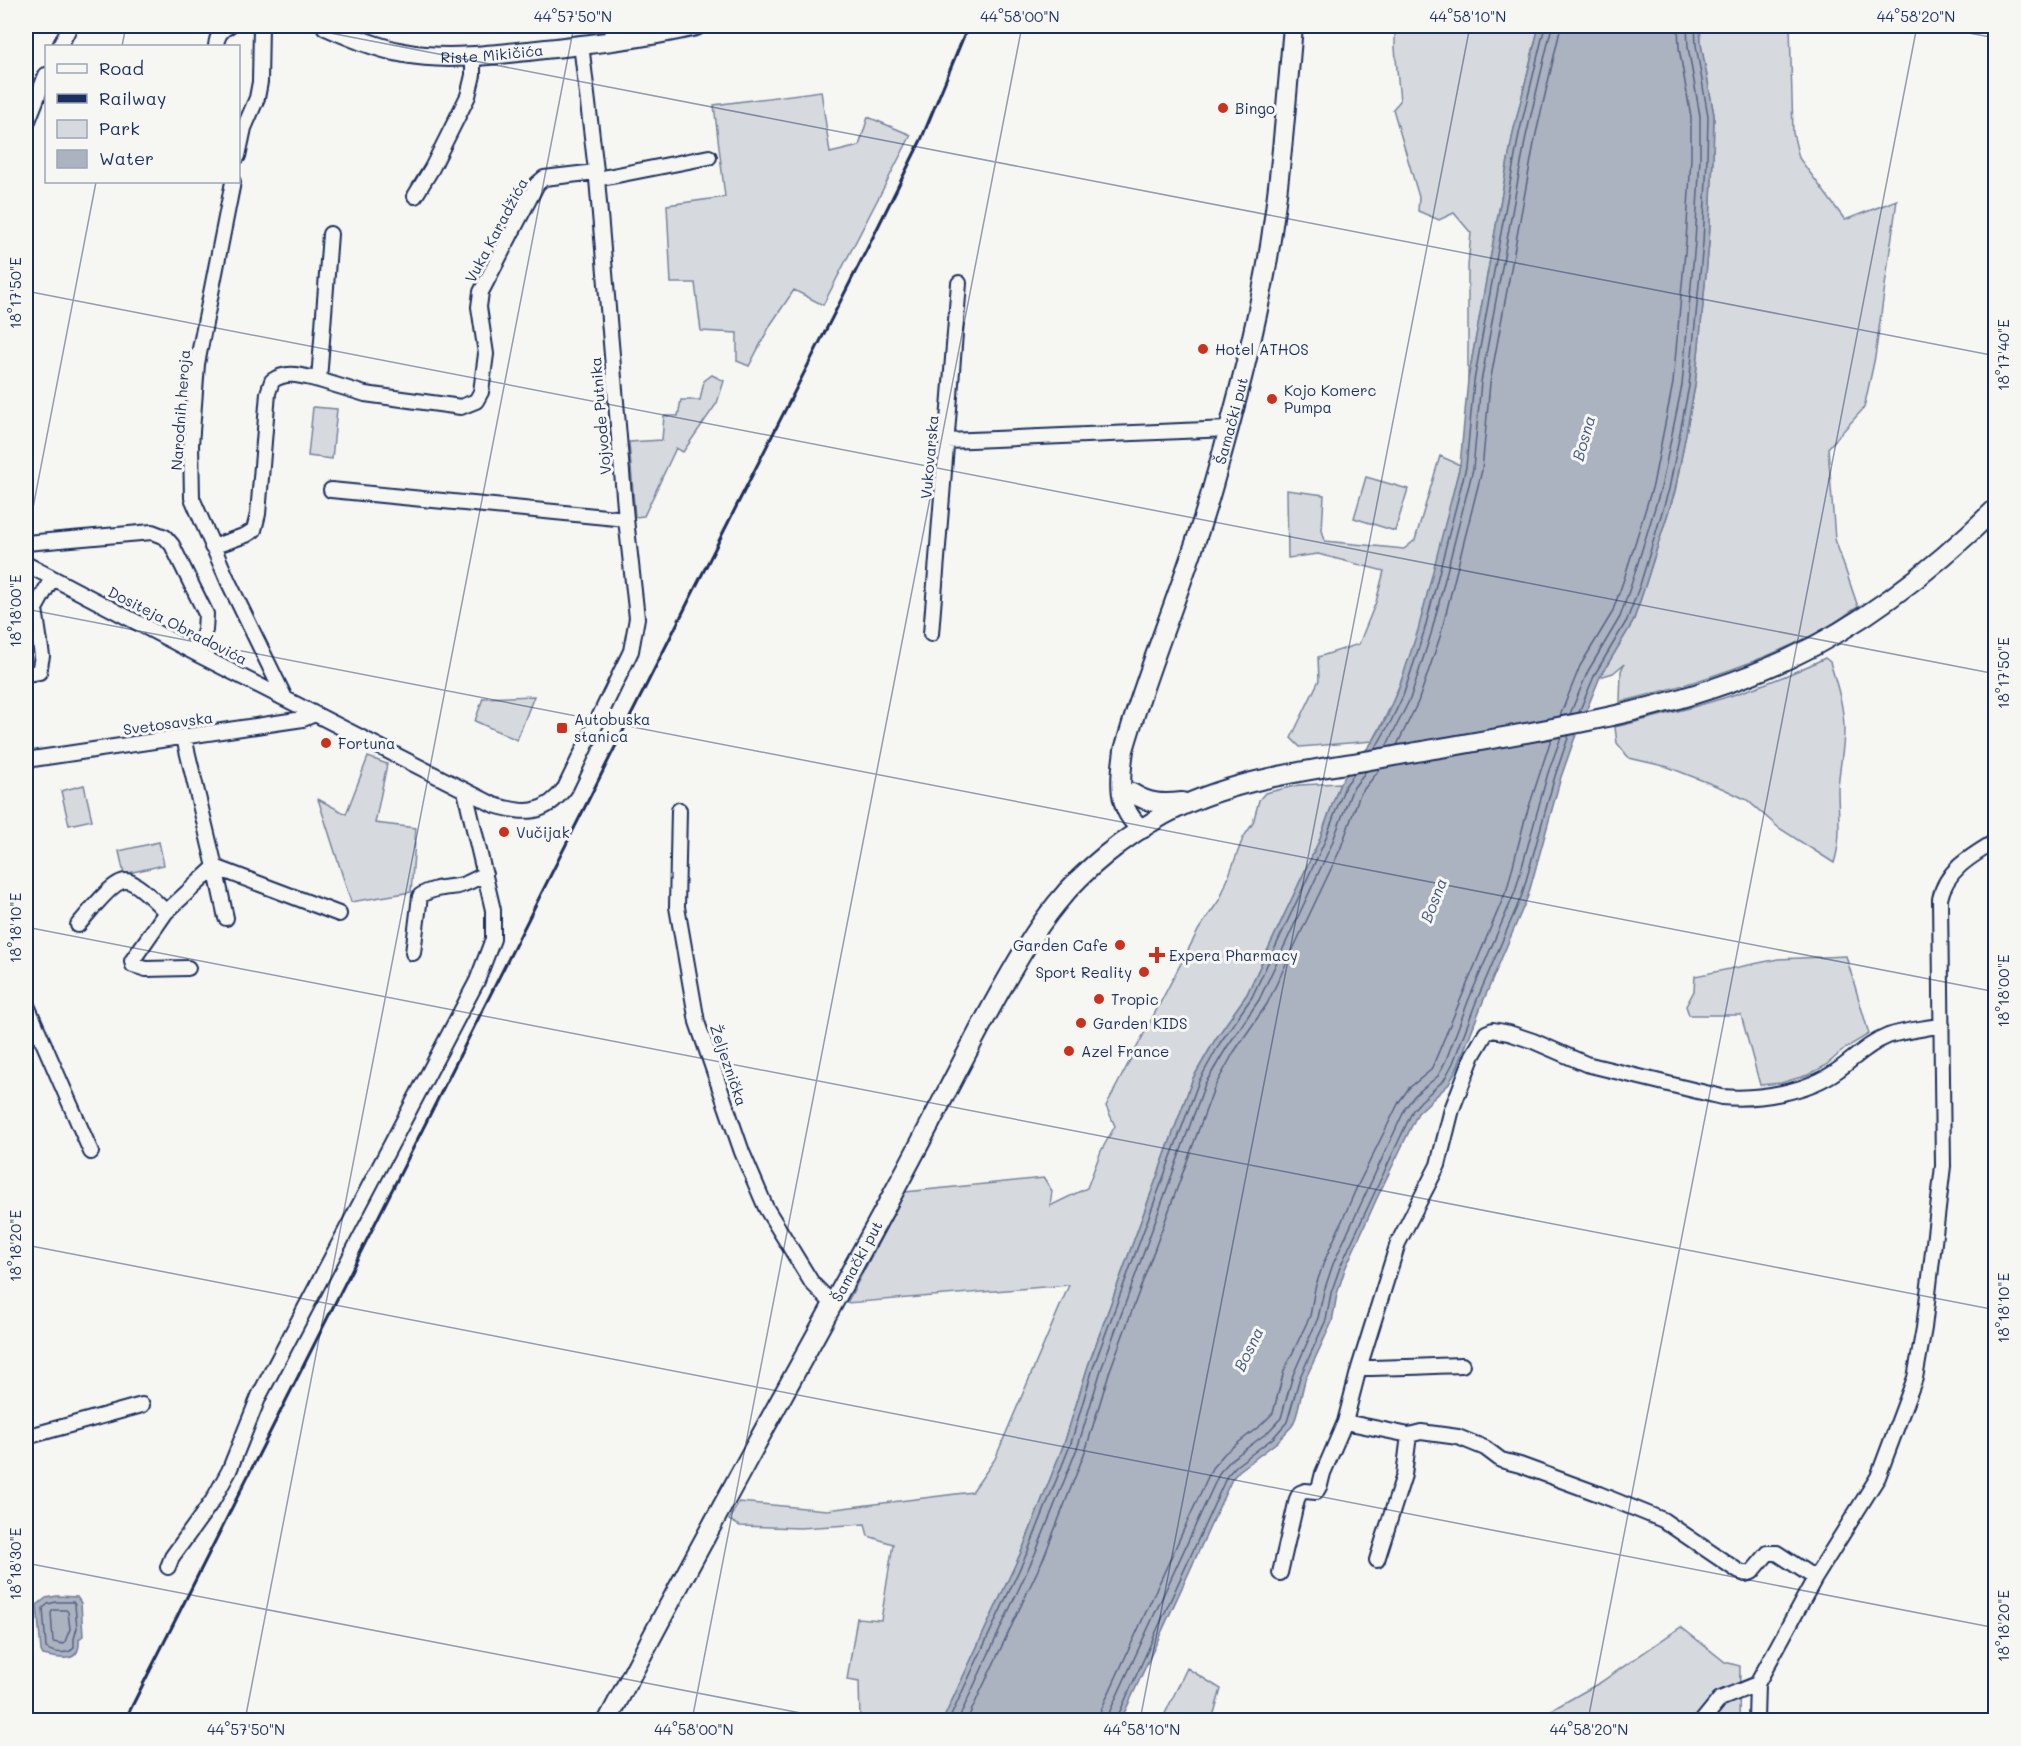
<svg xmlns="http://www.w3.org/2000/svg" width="2021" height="1746" font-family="Mali,sans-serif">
  <rect width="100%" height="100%" fill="#f6f6f2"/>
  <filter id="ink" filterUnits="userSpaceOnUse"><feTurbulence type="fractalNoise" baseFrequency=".0167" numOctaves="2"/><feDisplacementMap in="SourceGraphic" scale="12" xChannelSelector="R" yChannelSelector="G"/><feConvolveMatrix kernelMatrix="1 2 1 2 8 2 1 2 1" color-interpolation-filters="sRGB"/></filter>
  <g filter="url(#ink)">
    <path fill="#d6d9dd" stroke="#78849e" stroke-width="1.5" d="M1395,26H1539L1513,133L1468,380V266L1471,233L1454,213L1439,220L1418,211L1419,197L1393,109L1400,101L1395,48Z
      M1700,26H1790L1793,133L1799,158L1845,220L1897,200L1875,357L1864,408L1828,448L1835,539L1858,607C1842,617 1827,629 1811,636C1750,666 1686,686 1620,702L1621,671L1624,664L1613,673L1600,677L1633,622L1645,586L1675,491L1695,386L1709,243L1713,158L1714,115L1701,44Z
      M821,91L830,153L859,146L868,117L911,135L823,305L794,290L771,324L749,366L737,361V333L701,331L695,283H671L667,205L725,197L714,105Z
      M712,375L724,381L717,403L683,452L676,448L644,516L635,517L629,442L662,440L664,416H678L681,400H700L704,381Z
      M313,407L337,409L332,459L308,456Z
      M1440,456L1460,465C1437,558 1420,657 1373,741L1300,747L1291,738L1319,680L1318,657L1359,644L1376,602L1384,571L1318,554L1288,558L1287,490L1324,495L1322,530L1325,541L1404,549L1415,540Z
      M1366,477L1408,489L1395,531L1354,518Z
      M1825,658L1830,662C1837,685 1844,706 1844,730C1844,750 1839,769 1838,789C1838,815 1842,838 1834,863L1779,828L1747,800L1724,789L1668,767L1629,758L1617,743L1615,727C1689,709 1756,692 1825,658Z
      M534,696L517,740L475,721L483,698Z
      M368,757L387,764L375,823L416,828L411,892L351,902L318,799L346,814Z
      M1340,783L1319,841L1247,994L1215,1040L1193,1078L1088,1366L1065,1441L1023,1548L943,1720H860L859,1682L847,1680L857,1618L881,1620L893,1544L868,1536L865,1524L800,1528L740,1526L729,1520L739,1502L827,1510L972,1492L995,1459L1069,1285L847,1303L905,1192L1044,1178L1052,1191L1050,1206L1087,1188L1101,1151L1115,1126L1106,1106L1199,929L1220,899L1243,838L1253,823L1259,800L1265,793L1299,785Z
      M84,785L92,820L69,825L61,791Z
      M159,842L164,865L124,874L119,851Z
      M1846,956L1869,1034L1847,1047L1825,1066L1808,1075L1781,1083L1760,1085L1741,1015H1689L1686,1006L1694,991L1695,976L1778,959Z
      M1681,1627L1725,1662L1740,1666L1739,1720H1534L1601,1682Z
      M1187,1668L1221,1689L1212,1720H1162Z"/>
    <path fill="#abb2c0" stroke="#717e99" stroke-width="1.5" d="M1539,26H1700L1701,44L1714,115L1713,158L1709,243L1695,386L1675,491L1645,586L1633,622L1600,677L1574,740L1561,777L1528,896L1482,1004L1458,1066L1449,1084L1418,1113L1377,1198L1345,1269L1337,1294L1332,1322L1305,1380L1296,1417L1292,1426L1277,1442L1239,1471L1232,1479L1121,1720H943L1023,1548L1065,1441L1088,1366L1193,1078L1215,1040L1247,994L1319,841L1340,783L1373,741L1386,719L1397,694L1418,630L1460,465L1468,380L1513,133Z
      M57,1596L77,1597L81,1603L83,1636L79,1639C81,1664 61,1659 43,1655L41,1651L37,1605L46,1598Z"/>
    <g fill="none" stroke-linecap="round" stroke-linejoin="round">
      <path stroke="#556385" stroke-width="1.5" d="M1579,712L1595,674L1627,620L1640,585L1669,489L1689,386L1703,243L1707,158L1708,116L1696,45L1695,26
        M1570,714L1588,671L1620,617L1632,582L1661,488L1682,385L1695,242L1700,158V116L1688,47L1687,26
        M1560,716L1580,666L1612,613L1624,579L1653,485L1673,383L1686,241L1691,158V117L1679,48L1678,26
        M1397,745L1418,702L1440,637L1482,470L1490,383L1535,138L1561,26
        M1386,747L1410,699L1431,634L1473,469L1481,382L1526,136L1552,26
        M1375,749L1391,721L1403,696L1424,632L1466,467L1474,381L1519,134L1545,26
        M56,1602H73L75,1605L77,1628L74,1639V1648C68,1655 53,1653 46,1648L43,1608L48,1604Z
        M53,1610H66L68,1612L70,1629L64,1644L53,1642L51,1613Z
        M949,1720L1028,1551L1071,1443L1093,1368L1199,1081L1220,1043L1252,997L1324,843L1345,786L1355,773
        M958,1720L1035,1554L1078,1446L1101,1370L1205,1084L1227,1047L1259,1000L1331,846L1352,790L1366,771
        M967,1720L1044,1557L1086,1449L1109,1373L1214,1088L1234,1052L1267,1004L1340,850L1360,794L1380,769
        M1099,1720L1101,1710L1212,1468L1225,1453L1261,1425L1273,1413L1284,1371L1310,1316L1315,1288L1324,1262L1356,1189L1399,1102L1409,1088L1431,1070L1491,927L1507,889L1525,819L1551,739
        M1108,1720L1109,1713L1220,1472L1231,1460L1268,1432L1281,1418L1293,1375L1318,1318L1324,1291L1333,1264L1406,1107L1415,1095L1438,1076L1446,1060L1469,999L1515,892L1548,773L1561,737
        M1116,1720L1227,1476L1236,1466L1273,1438L1287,1422L1300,1377L1326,1320L1331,1293L1340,1267L1413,1110L1421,1101L1444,1080L1453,1063L1476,1002L1522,895L1555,776L1569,735"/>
      <g stroke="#1b2f5e" stroke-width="18">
        <path id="minor" d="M611,26L616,41
          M60,46L70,26
          M216,46C217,36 220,31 229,26
          M26,126L46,75
          M238,156L244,128L257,98L260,82L261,26
          M597,179L709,157
          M233,182L197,364L191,445L192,498L228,581L285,698
          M415,196L432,168L468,96L473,75V56
          M330,234L319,380L365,394L461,407L476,401L481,392L486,354L479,307L481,292L537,184L544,178L596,172
          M947,441L1229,429
          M331,490L626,519
          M26,543L152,532L165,537L172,545L206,614L205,630L197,654
          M212,547L246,535L254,530L258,514L268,393L272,381C287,370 302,376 319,380
          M26,564L197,654L494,805C524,814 544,816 565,788L631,651L637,618L626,519L597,179L581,44
          M931,634L959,283
          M26,674L39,672L42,656L35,609L52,578
          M184,738L215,867L226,918
          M26,760L303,719L315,714
          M679,810L677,907L697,1022L742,1152L766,1208L812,1283L833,1304
          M78,925C87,915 113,880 126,881C136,881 158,904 166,912
          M413,953L420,896C431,888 445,888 458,886C467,884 476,879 485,874
          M188,968L146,969L133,965L132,961L166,912L215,867L339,914
          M26,1003L91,1152
          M1359,1368L1398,1243L1438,1165L1452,1109L1473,1055L1486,1033L1493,1030L1509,1033L1533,1041L1586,1064L1722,1097C1759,1100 1808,1092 1838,1070C1855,1058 1868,1044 1888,1036C1905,1030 1925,1029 1942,1025
          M1345,1422L1409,1435L1404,1475L1377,1560
          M1409,1435L1421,1432L1458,1437L1485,1448L1501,1460L1520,1465L1599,1494L1663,1520L1738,1571L1745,1574L1752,1572L1768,1553H1777L1815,1578
          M26,1437L142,1405
          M168,1567L172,1557L213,1500L229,1471L259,1396L477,981L493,939V910L465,791
          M1280,1573L1297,1499L1300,1493L1305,1491L1316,1492L1320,1485L1323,1473L1345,1422L1359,1368C1394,1368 1428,1366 1462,1365
          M1703,1720L1720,1699L1757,1684
          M1756,1720L1757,1684L1815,1578L1878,1477L1915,1378L1924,1328L1943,1166L1940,899C1946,870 1971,856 1996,841"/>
      </g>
      <g stroke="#1b2f5e" stroke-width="22">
        <g id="major">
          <path id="s1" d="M326,26C351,37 377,48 404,53C445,61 487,55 528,51C584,45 641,39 696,26"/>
          <path d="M1132,793C1149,804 1163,804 1182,802"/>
          <path id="s2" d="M1142,829C1116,810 1120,778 1124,750C1150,659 1189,573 1214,482C1234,412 1253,341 1266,270C1280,189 1286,107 1293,26"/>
          <path id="s3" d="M608,1720C701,1541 800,1366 896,1188C931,1124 963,1058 998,995C1016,963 1034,931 1057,903C1085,868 1125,837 1164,815C1233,777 1317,770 1394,756C1526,732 1664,716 1788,659C1866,623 1935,568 1996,508"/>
        </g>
      </g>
      <use href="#minor" stroke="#f6f6f2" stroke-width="14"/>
      <use href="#major" stroke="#f6f6f2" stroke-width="18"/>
      <path stroke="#1b2f5e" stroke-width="3" d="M125,1720L738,503L871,241L921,140L968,26"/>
    </g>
  </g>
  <path fill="none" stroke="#1b2f5e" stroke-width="1.5" stroke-opacity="0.45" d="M294,26L1996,356M1930,26L1996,38M122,46L126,26M26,291L1996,674M26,544L96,182M26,609L1996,992M26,927L1996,1310M26,1245L1996,1628M26,1563L837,1720M245,1720L574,26M692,1720L1022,26M1140,1720L1470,26M1588,1720L1917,26"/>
  <g fill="#c8321e" stroke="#f6f6f2" stroke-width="2">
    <circle cx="1223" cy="108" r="6"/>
    <circle cx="1203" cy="349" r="6"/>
    <circle cx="1272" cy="399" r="6"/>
    <rect x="556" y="722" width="12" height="12" rx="3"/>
    <circle cx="326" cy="743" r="6"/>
    <circle cx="504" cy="832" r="6"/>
    <circle cx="1120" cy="945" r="6"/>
    <path d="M1154 946h6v6h6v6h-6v6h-6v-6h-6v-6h6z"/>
    <circle cx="1144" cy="972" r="6"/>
    <circle cx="1099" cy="999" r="6"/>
    <circle cx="1081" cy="1023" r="6"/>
    <circle cx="1069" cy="1051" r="6"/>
  </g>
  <g text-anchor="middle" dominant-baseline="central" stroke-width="6" stroke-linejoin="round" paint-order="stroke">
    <g font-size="15" fill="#1b2f5e" stroke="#f6f6f2">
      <text stroke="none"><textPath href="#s1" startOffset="171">Riste Mikičića</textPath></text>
      <text transform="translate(496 230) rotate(-62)">Vuka Karadžića</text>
      <text transform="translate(180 410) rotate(-86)">Narodnih heroja</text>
      <text transform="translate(600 416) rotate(-95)">Vojvode Putnika</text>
      <text stroke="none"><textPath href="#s2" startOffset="432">Šamački put</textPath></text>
      <text transform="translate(929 457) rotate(-85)">Vukovarska</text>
      <text transform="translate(178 625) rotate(27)">Dositeja Obradovića</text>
      <text transform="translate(168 723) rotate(-8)">Svetosavska</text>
      <text transform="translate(729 1065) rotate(71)">Željeznička</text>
      <text stroke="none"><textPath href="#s3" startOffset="522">Šamački put</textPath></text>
    </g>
    <g font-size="15" fill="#1b2f5e" stroke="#f6f6f2" text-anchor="start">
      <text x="1235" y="108">Bingo</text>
      <text x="1215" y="349">Hotel ATHOS</text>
      <text x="1284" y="390">Kojo Komerc<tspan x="1284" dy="17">Pumpa</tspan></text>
      <text x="574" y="719">Autobuska<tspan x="574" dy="17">stanica</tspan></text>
      <text x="338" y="743">Fortuna</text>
      <text x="516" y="832">Vučijak</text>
      <text x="1108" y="945" text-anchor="end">Garden Cafe</text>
      <text x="1169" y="955">Expera Pharmacy</text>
      <text x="1132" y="972" text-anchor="end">Sport Reality</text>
      <text x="1111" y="999">Tropic</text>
      <text x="1093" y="1023">Garden KIDS</text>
      <text x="1081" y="1051">Azel France</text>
    </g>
    <g font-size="16" font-style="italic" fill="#46567b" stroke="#f6f6f2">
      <text transform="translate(1583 438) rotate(-74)">Bosna</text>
      <text transform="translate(1433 900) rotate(-69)">Bosna</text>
      <text transform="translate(1248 1349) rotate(-64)">Bosna</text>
    </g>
  </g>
  <rect width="2021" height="1746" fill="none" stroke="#f6f6f2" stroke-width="66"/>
  <rect x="45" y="45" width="195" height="138" fill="#f6f6f2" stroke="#9ea6b7" stroke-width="1.5"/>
  <rect x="57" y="64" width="30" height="9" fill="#f6f6f2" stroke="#9ea6b7" stroke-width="1.5"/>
  <text x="99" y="75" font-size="18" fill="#1b2f5e">Road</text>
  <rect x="57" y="94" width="30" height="9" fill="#1b2f5e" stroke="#9ea6b7" stroke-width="1.5"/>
  <text x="99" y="105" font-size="18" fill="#1b2f5e">Railway</text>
  <rect x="57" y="120" width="30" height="18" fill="#d6d9dd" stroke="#9ea6b7" stroke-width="1.5"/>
  <text x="99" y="135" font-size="18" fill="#1b2f5e">Park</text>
  <rect x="57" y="150" width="30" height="18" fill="#abb2c0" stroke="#9ea6b7" stroke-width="1.5"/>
  <text x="99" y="165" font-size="18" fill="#1b2f5e">Water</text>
  <rect x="33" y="33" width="1955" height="1680" fill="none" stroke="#1b2f5e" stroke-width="2"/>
  <g font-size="15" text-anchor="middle" fill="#1b2f5e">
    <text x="573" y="22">44°57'50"N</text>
    <text x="1020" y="22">44°58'00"N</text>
    <text x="1468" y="22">44°58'10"N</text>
    <text x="1916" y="22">44°58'20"N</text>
    <text transform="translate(16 293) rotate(-90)" y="5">18°17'50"E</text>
    <text transform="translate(2004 355) rotate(-90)" y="5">18°17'40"E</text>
    <text transform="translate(16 611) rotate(-90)" y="5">18°18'00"E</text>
    <text transform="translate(2004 673) rotate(-90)" y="5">18°17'50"E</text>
    <text transform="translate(16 928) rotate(-90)" y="5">18°18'10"E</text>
    <text transform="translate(2004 991) rotate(-90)" y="5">18°18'00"E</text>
    <text transform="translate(16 1246) rotate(-90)" y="5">18°18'20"E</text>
    <text transform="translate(2004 1308) rotate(-90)" y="5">18°18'10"E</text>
    <text transform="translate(16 1564) rotate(-90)" y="5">18°18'30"E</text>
    <text transform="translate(2004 1626) rotate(-90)" y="5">18°18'20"E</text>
    <text x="246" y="1735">44°57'50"N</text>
    <text x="694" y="1735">44°58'00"N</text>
    <text x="1142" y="1735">44°58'10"N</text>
    <text x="1589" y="1735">44°58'20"N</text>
  </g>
</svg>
